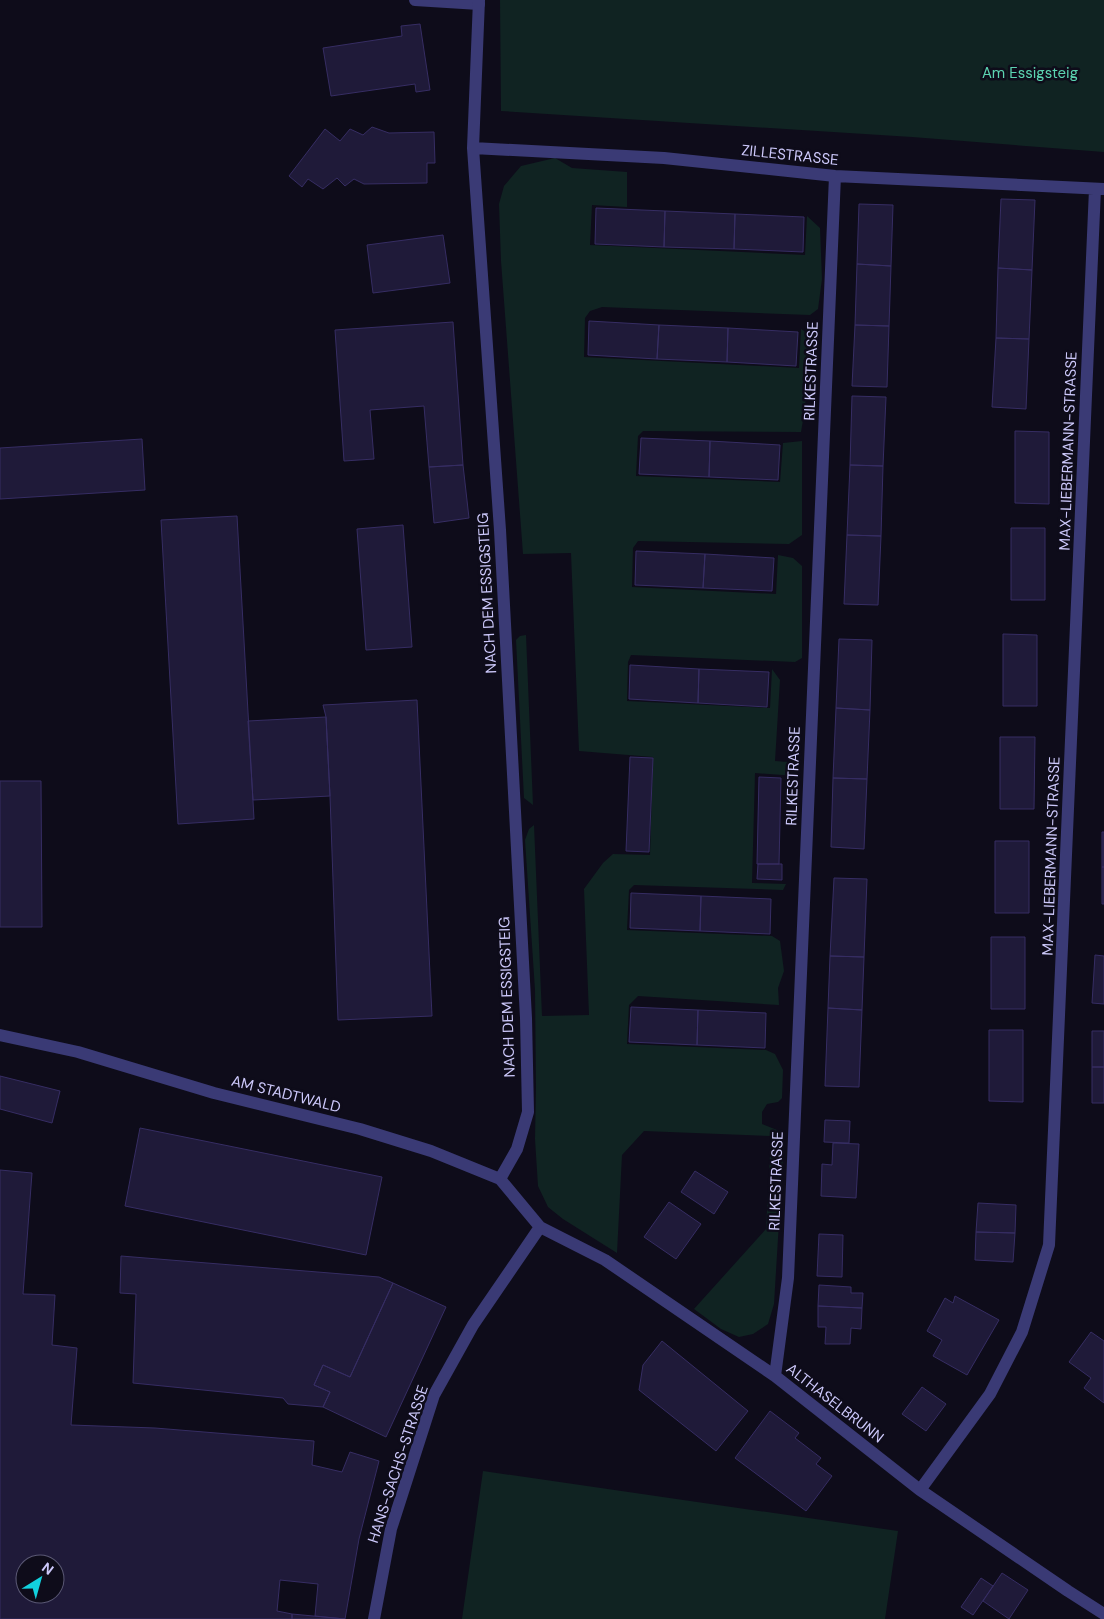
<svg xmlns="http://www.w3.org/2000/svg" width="1104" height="1619" font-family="'DM Sans',sans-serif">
  <rect width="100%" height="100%" fill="#0e0c1a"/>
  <path fill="#102322" d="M500,0H1104V152L912,137L501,111Z
    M555,158L572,168L627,172V207L592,205L590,245L805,255L807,216L820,228L822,279L818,309L810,315L602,307L590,311L585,318L584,357L799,368L801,329L810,335L805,408L801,432L643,431L638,436L636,476L780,482L783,443L802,441V535L789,544L638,541L633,548L632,587L776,594L778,555L793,558L802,566V658L795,662L631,655L628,662L627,701L770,708L772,669L780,680L775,761C790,763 794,758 797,776L755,773L752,883L786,884L783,890L634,885L629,890L627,930L772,936L780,941L784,971L778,988L779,1005L638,996L629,1005L627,1044L766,1050L775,1054L783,1070L782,1098L778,1102L767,1104L762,1112V1124L777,1130L784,1140L774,1304L768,1324L753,1334L739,1337L721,1329L694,1309L766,1229L771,1136L644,1131L622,1155L617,1253L563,1219L548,1207L538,1186L535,1139L536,1088L535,990L525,840L529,829L534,825L542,1016L589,1015L584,889L603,863L613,854L650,855L653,757L579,751L571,553L523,554L501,261L499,204L504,186L521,166Z
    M526,635L533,805L524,798L516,640L520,636Z
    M483,1471L898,1531L885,1619H462Z"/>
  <path fill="#1f1a39" stroke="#362d63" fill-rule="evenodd" d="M420,24L430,90L416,92L415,84L331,96L323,48L402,36L401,26Z
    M372,127L389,133L434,132L435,163H427V183L364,184L354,179L345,186L337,178L323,189L308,179L302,187L289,176L325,129L340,141L350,129L363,135Z
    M1001,199L1035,200L1032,270L998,268Z
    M859,204L893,205L891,266L857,264Z
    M596,208L665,211L664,247L595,244Z
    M665,211L735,214L734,249L664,247Z
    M735,214L804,217L803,252L734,249Z
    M443,235L450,283L373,293L367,245Z
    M857,264L891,266L889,326L855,325Z
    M998,268L1032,270L1029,339L996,338Z
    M589,321L659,325L657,359L588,355Z
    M453,322L463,465L429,467L424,406L370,410L374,459L344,461L335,330Z
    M659,325L728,328L727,362L657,359Z
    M855,325L889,326L887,387L852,386Z
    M728,328L798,332L796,366L727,362Z
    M996,338L1029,339L1026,409L992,407Z
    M852,396L886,397L883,466L850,465Z
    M1015,431L1049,432V504L1015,503Z
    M641,438L710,441L709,477L639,474Z
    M142,439L145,490L0,499V448Z
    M710,441L780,445L778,480L709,477Z
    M463,465L469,518L434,523L429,467Z
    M850,465L883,466L881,536L847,535Z
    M237,516L254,819L178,824L161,520Z
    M403,525L412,647L366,650L357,529Z
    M1011,528H1045V600H1011Z
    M847,535L881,536L878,605L844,604Z
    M636,551L705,554L703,588L635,585Z
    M705,554L774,558L772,591L703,588Z
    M1003,634L1037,635V706H1003Z
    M839,639L872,640L870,710L836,708Z
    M630,665L699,669L698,703L629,699Z
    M699,669L769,672L767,707L698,703Z
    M417,700L432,1016L338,1020L330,796L326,717L323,705Z
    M836,708L870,710L867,779L833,778Z
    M326,717L330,796L253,800L248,721Z
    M1000,737H1035L1034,809H1000Z
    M630,757L653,758L649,852L626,851Z
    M759,777L781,778L779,864H757Z
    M833,778L867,779L864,849L831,847Z
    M0,781H41L42,927H0Z
    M1102,832H1104V867H1102Z
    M995,841H1029V913H995Z
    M758,864H782V880L757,879Z
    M1102,867H1104V904H1102Z
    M834,878L867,879L864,957L830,956Z
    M631,893L701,896L700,931L630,928Z
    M701,896L771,899L770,934L700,931Z
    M991,937H1025V1009H991Z
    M1095,955L1104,956V1004L1092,1003Z
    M830,956L864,957L862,1010L828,1008Z
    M631,1007L698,1010L697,1045L629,1042Z
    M828,1008L862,1010L859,1087L825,1086Z
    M698,1010L766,1013L765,1048L697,1045Z
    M989,1030H1023V1102L989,1101Z
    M1092,1031H1104V1067H1092Z
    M1092,1067H1104V1103H1092Z
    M0,1076L60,1091L52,1123L0,1109Z
    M825,1120L850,1121L849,1143L824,1142Z
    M140,1128L382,1177L366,1255L125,1206Z
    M833,1143L859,1144L856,1198L821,1196L822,1164L832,1165Z
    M0,1170L32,1173L23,1294L55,1295L52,1345L77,1348L71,1425L155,1428L314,1441L312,1465L342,1472L350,1452L379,1461L359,1539L345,1619L315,1616L318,1584L280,1580L277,1611L292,1614V1619H0ZM25,1564H55V1594H25Z
    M695,1171L728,1192L714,1214L681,1192Z
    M669,1202L701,1224L676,1259L644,1237Z
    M978,1203L1016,1205L1015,1233L976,1232Z
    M976,1232L1015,1233L1013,1262L975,1260Z
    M819,1234L843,1235L842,1277L817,1276Z
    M121,1256L379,1277L393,1283L350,1377L323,1365L314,1385L330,1392L323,1407L288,1404L283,1398L133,1383L136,1294L120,1293Z
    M393,1283L446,1307L386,1437L323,1407L330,1392L314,1385L323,1365L350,1377Z
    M819,1285L851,1287V1293H863L862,1308L818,1306Z
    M955,1296L999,1320L967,1375L933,1356L942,1340L927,1331L945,1298L953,1303Z
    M818,1306L862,1308L861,1329L851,1328L850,1344H825L826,1327H818Z
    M1091,1332L1104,1341V1403L1084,1388L1091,1378L1069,1362Z
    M662,1341L748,1411L716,1451L639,1390L643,1365Z
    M922,1387L946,1404L926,1431L902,1414Z
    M770,1411L799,1433L795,1438L821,1458L816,1464L832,1476L806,1511L735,1458Z
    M1002,1573L1028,1590L1009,1619L983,1601Z
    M981,1578L993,1586L973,1615L961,1607Z
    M292,1614L345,1619H292Z"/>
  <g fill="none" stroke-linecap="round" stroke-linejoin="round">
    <path stroke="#3a3a75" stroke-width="12" d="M415,0L479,4"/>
    <path stroke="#3a3a75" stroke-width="12" d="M479,0L473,148L500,530L526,1018L528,1112L517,1149L500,1179
      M473,148L664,158L835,176L1104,189
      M0,1035L78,1052L214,1093L360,1129L431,1151L500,1179L540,1227L605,1260L775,1376L920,1490L1068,1591L1104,1614
      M775,1376L788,1278L835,176
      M920,1490L990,1394L1022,1332L1049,1245L1095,189
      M374,1619L391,1529L434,1395L473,1325L540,1227"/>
  </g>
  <g text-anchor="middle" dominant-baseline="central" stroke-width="5" stroke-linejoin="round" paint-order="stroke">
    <g font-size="15" fill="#5cd3b1" stroke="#0e0c1a">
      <text x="1030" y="73">Am Essigsteig</text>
    </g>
    <g font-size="15" fill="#cdc9fb" stroke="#0e0c1a">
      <text transform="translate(790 155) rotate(6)">ZILLESTRASSE</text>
      <text transform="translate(811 371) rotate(-88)">RILKESTRASSE</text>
      <text transform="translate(1068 451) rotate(-88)">MAX-LIEBERMANN-STRASSE</text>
      <text transform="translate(487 593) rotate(-93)">NACH DEM ESSIGSTEIG</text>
      <text transform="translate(793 776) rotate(-88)">RILKESTRASSE</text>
      <text transform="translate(1051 856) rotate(-88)">MAX-LIEBERMANN-STRASSE</text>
      <text transform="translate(507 997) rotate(-92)">NACH DEM ESSIGSTEIG</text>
      <text transform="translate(286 1094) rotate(14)">AM STADTWALD</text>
      <text transform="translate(776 1181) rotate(-88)">RILKESTRASSE</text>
      <text transform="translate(835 1403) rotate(38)">ALTHASELBRUNN</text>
      <text transform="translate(398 1464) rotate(-72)">HANS-SACHS-STRASSE</text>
    </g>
  </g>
  <g transform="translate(40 1579) rotate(37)"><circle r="24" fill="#0e0c1a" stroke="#5a5874"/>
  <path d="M0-4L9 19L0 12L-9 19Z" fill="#12d1de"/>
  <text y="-8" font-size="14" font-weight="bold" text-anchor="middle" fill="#cdc9fb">N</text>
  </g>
</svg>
